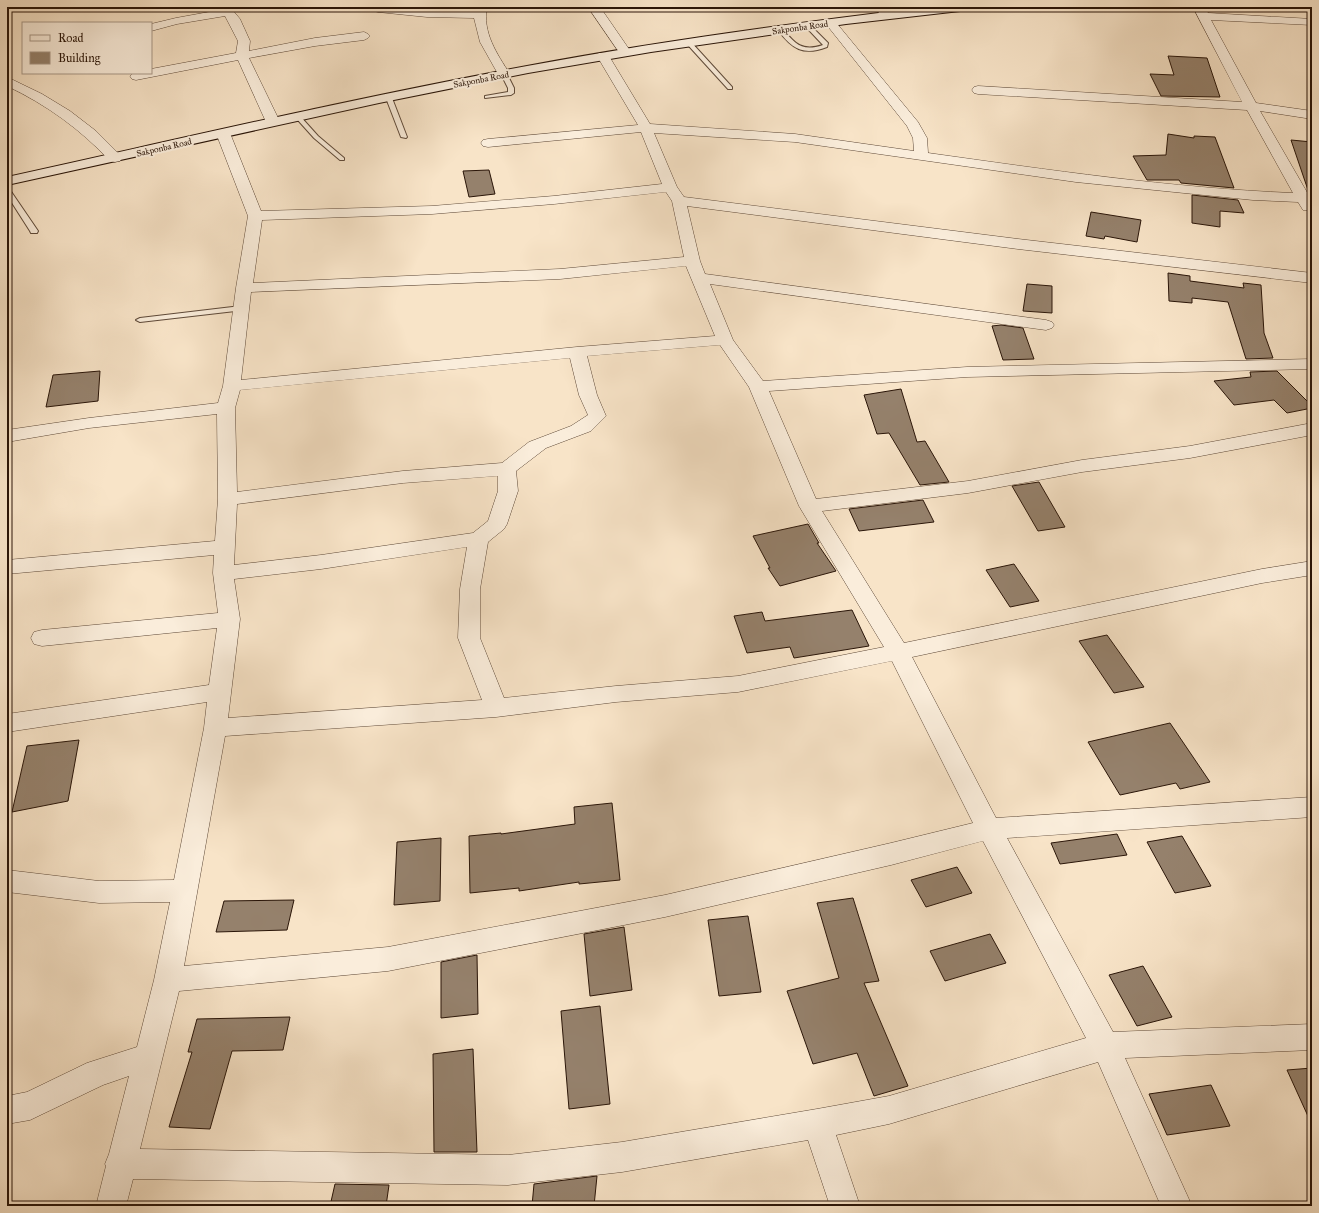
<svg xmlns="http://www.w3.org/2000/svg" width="1319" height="1213" font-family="'IM FELL Great Primer',serif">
  <rect width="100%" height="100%" fill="#f8e4c8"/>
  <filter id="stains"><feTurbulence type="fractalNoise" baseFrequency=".005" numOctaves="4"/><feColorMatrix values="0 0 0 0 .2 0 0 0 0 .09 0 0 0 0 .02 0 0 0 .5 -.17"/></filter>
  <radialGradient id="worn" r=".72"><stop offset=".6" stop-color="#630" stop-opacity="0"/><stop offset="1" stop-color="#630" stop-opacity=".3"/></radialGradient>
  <path fill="#95816c" stroke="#2a1508" d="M1168,56L1207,58L1220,97L1161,96L1150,74L1174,75Z
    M1168,134L1194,138V136L1215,137L1234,188L1181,183L1179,180H1147L1133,156L1166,155Z
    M1291,140L1312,142V192L1309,193Z
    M489,170L495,194L469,197L463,171Z
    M1192,195L1238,200L1244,213L1220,211V227L1192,223Z
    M1091,212L1141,220L1137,242L1105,236L1104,239L1086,236Z
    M1168,273L1190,276V281L1244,288L1243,283L1261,285L1264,333L1273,358L1246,359L1228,302L1192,298V303L1169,301Z
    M1027,284L1052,286V313L1023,311Z
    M1001,325L1023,328L1034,359L1003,360L992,326Z
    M100,371L98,401L46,407L53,375Z
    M1277,371L1312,406V408L1287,413L1274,400L1234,405L1214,381L1251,377L1250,372Z
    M901,389L917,442L925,441L949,482L920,485L889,433L877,434L864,395Z
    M1039,482L1065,527L1038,531L1012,486Z
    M923,500L934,522L859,531L849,509Z
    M808,524L819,543H817L836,571L780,586L768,568H770L753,536Z
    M1014,564L1039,601L1010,607L986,570Z
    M852,610L869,646L794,658L790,647L747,653L734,616L762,612L765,621Z
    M1107,635L1144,687L1114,693L1079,641Z
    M1170,723L1210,782L1180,789L1176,783L1120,795L1088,742Z
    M79,740L68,801L12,812L27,746Z
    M612,803L620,880L579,884V882L519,891V888L470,893L469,836L501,833V834L575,824L574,807Z
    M1117,834L1127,855L1060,864L1051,843Z
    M1182,836L1211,886L1175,893L1147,842Z
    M441,838L440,901L394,905L397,842Z
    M957,867L972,893L926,907L911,880Z
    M853,898L879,981L864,983L908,1086L874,1096L857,1053L813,1064L787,991L839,978L817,903Z
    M294,900L287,930L216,932L224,901Z
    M748,916L761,992L719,996L708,920Z
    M624,927L632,990L590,996L584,934Z
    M990,934L1006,963L945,981L930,951Z
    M477,955L478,1014L441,1018V962Z
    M1143,966L1172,1017L1137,1026L1109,975Z
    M600,1006L610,1104L569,1109L561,1011Z
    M290,1017L283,1050L232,1051L210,1129L169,1127L192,1052H188L197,1019Z
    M473,1049L477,1152H434L433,1054Z
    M1312,1068V1125L1287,1070Z
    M1211,1085L1230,1126L1167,1135L1149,1094Z
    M597,1176L594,1206H532L534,1184Z
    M335,1184L389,1185L386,1206H330Z"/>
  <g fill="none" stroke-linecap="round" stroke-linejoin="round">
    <g stroke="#5e4938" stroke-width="2">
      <path id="service" d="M806,25H810L828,43L827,47C803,56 792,49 778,30L783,29C795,44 802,52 823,45L806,27Z
        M687,42H691L732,87V89H728L687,44Z
        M502,73L507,74L514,88V93L511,95L485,98V96L508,92V88L501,74Z
        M387,97L392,98L407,137L406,138L401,137L386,98Z
        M296,116H300L318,136L344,158V160H340L314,138L296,118Z
        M7,188L10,190L38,231L37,233H31L30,231L7,195Z
        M241,306H244V310L140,322L136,320L140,318Z"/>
    </g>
    <g stroke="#5e4938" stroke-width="1">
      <path id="minor" d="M7,7H19L17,9L7,13Z
        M218,7H230L240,19L250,41L249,51L315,38L364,32L368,34L370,36L368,38L364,40L315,46L249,58L280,122L278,125H268L266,122L238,60L136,80L132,79L130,76L133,73H151V69L236,53L238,41L225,16L177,24L151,31V24L176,18L220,10Z
        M374,7H392L427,11H475V7H487C482,32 497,54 510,74L508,77H500L498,74L480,42L474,18L427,17L378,12L374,11L372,9Z
        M588,7H600L631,52L629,55H621Z
        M877,7H889L890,15L888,17H880Z
        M1193,7H1205L1208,13L1312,19V25L1211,20L1256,103L1312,111V119L1260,111L1308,194L1312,195V210H1303L1298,202L1253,200L1076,182L795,142L654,133L677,187L684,197L1018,239L1312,273V283L1018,249L687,206L700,261L705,274L1046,320L1052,322L1054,325L1052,328L1046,330L710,284L733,340L763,381L967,367L1312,359V369L967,377L769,391L816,499L968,481L1082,460L1190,446L1312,423V435L1190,458L1082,472L968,493L822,511L904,643L1262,569L1312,561V575L1262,583L912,657L996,818L1312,797V817L1007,838L1113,1032L1312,1024V1050L1125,1058L1192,1206H1161L1098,1062L889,1124L836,1135L860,1206H830L808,1140L622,1172L508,1185L133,1179L126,1206H96L106,1166L105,1164L109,1154L129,1076L103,1085L30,1120L7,1124V1096L27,1092L87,1063L137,1047L154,980L170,902L99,903L7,892V870L99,881L174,880L204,728L207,702L7,732V714L209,685L217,628L42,646L34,644L31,638L34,632L42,630L218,613L213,573L214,555L7,574V560L215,541L218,499L217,414L89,428L7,442V430L89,418L218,403L223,386L236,288L248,216L216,133L218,130H228L230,133L261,211L432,206L554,196L662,184L641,132L488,147L483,146L481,143L483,140L488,139L638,125L597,56L599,53H607L609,56L650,124L795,134L914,151L913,138L907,126L826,24L824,22L826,20H834L918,122L927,138L928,153C1049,170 1171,188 1293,193L1247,110L978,94L974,93L972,90L974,87L978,86L1242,102ZM666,192L672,201L684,257L560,269L253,283L262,220L432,214L554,204ZM686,266L715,336L577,347L241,380L251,292L560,279ZM720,345L749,387L799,506L884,647L738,676L616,686L504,698L480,638V589L488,542L504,529L507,524L518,491L516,471L546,448L591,431L606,416L597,395L587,356ZM570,358L579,395L588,415L571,426L529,442L502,463L403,471L237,492L235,408L240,390ZM498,476V491L488,521L473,533L321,555L234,565L237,504L403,483ZM467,547L460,589L458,638L482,700L228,718L240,619L234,579L321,569ZM892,661L973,823L891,843L665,895L388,947L184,966L225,736L496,717L616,702L738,692ZM983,841L1086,1038L889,1096L817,1109L622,1142L508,1155L140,1149L179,991L388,971L665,917L891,865Z
        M7,77L42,94L70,111L96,131L120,155L122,158L120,161L115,162L110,161C80,129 47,105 7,86Z"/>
    </g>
    <g stroke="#2a1508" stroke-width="2">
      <path id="secondary" d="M928,7H966L964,10L960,11L846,24L651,52L528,73L379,103L7,185V177C180,139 353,98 527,66C660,41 794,23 928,7Z"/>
    </g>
    <use href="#service" fill="#faeddb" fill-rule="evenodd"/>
    <use href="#minor" fill="#faeddb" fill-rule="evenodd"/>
    <use href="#secondary" fill="#faeddb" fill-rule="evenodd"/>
  </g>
  <g text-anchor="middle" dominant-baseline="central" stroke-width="4" stroke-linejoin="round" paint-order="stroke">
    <g font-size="9" fill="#2a1508" stroke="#faeddb">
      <text transform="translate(800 27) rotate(-8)">Sakponba Road</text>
      <text transform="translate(481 79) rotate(-11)">Sakponba Road</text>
      <text transform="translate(164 147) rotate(-13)">Sakponba Road</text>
    </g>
  </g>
  <rect width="1319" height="1213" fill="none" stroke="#f8e4c8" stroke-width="24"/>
  <rect x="8" y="8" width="1303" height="1197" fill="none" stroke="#2a1508" stroke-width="2"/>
  <rect x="12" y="12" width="1295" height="1189" fill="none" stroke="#2a1508"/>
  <rect x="22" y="22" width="130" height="52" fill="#faeddb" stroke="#a79787"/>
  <rect x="30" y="35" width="20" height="6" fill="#faeddb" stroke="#a79787"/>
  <text x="58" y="42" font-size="12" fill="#2a1508">Road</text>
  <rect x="30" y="52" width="20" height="12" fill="#95816c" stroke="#a79787"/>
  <text x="58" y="62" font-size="12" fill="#2a1508">Building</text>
  <rect width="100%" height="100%" filter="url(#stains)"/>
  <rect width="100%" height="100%" fill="url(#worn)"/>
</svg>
